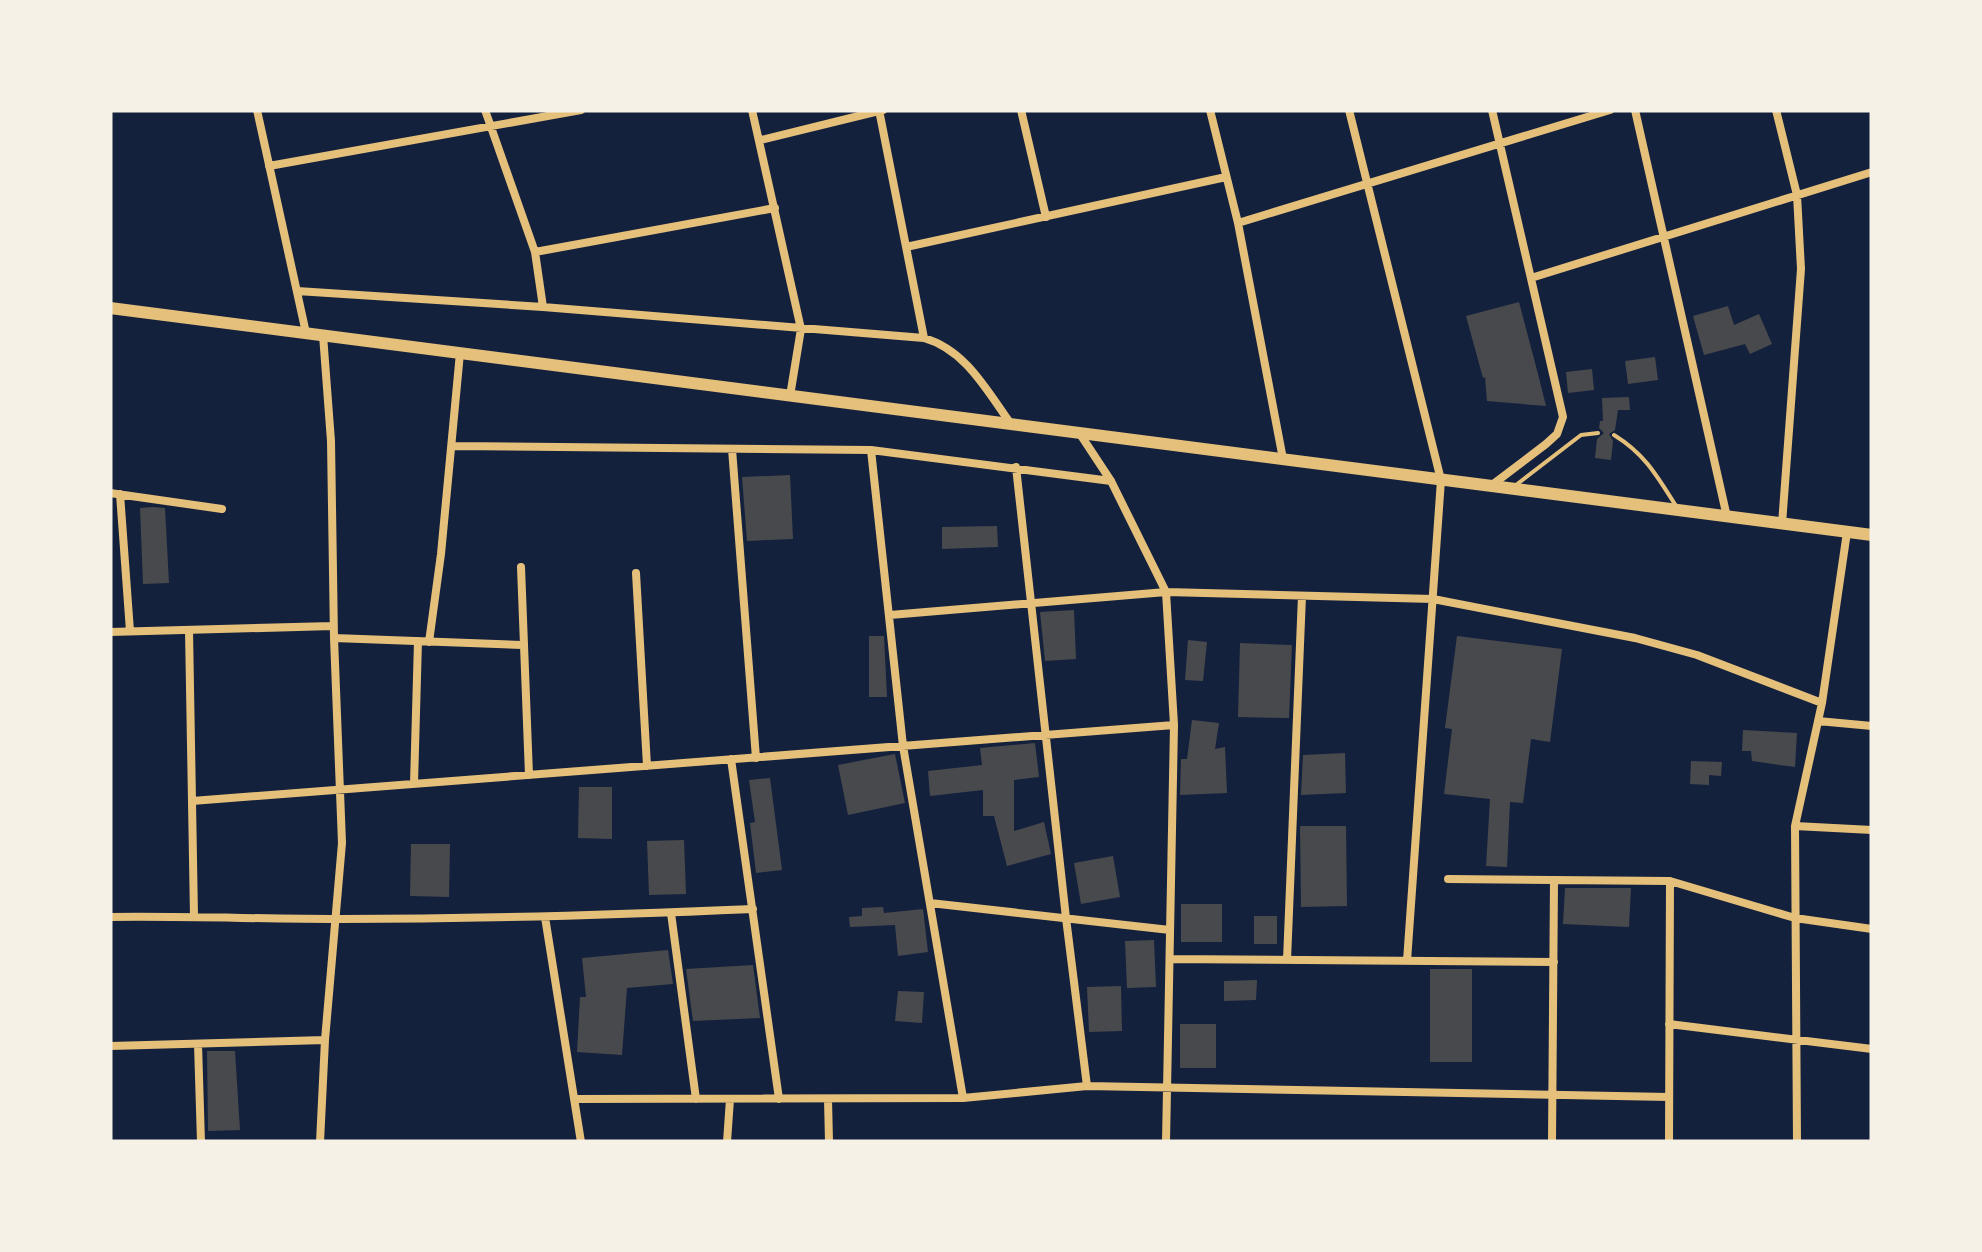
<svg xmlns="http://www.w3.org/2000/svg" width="1982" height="1252" font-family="'Open Sans',sans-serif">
  <rect width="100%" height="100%" fill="#14213d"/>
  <path fill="#48494c" d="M1519,302L1538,374L1546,406L1487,401L1485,377L1483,378L1466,316Z
    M1728,306L1734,325L1759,314L1772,344L1750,354L1745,344L1704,355L1693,316Z
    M1655,357L1658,380L1628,384L1625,361Z
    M1592,369L1594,390L1568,393L1566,372Z
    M1629,397L1630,410H1618L1615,430L1609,434L1613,441L1611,460L1595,458L1597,439L1604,433L1599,428L1600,421H1603L1602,398Z
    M790,475L793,539L747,541L742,477Z
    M153,507L165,508L169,583L143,584L140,508Z
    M997,526L998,547L942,549V527Z
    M1074,610L1076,659L1045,661L1040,612Z
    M869,636H884L887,697H869Z
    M1457,636L1562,649L1550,742L1531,739L1523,803L1510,802L1507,867L1486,866L1490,799L1444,794L1452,729L1445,728Z
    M1188,640L1207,642L1203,681L1185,680Z
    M1240,643L1292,645L1289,718L1238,717Z
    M1192,720L1219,723L1215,749L1225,747L1227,793L1180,795L1181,759H1187Z
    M1743,730L1797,733L1795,767L1752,761L1751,751H1742Z
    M1035,743L1039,777L1014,780V831L1044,822L1051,854L1007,866L994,816H983V790L930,796L928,771L982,765L980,748Z
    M1345,753L1346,793L1301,795L1303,755Z
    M895,754L905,803L848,815L838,765Z
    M1691,761L1722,762L1721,776L1709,775V785L1690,784Z
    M770,778L782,870L756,873L750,823L755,822L749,780Z
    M579,787H612V839L578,838Z
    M1300,826H1346L1347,906L1301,907Z
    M684,840L686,894L649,895L647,841Z
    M411,844H450L449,897L410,896Z
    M1113,856L1120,897L1081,904L1074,863Z
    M1565,888H1631L1629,927L1563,924Z
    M1181,904H1222V942H1181Z
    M883,907L884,913L923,909L928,952L898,956L895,925L850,927L849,917L862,916V908Z
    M1254,916H1277V944H1254Z
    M1154,940L1156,987L1127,988L1125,941Z
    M668,950L673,984L627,988L622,1055L577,1052L580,997H586L582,958Z
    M753,965L760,1018L693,1021L686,969Z
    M1430,969H1472V1062H1430Z
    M1257,980L1256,1000L1224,1001V981Z
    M1121,986L1122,1031L1089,1032L1087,987Z
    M898,991L924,992L922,1023L895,1021Z
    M1180,1024H1216V1068H1180Z
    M207,1051H235L240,1130L208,1131Z"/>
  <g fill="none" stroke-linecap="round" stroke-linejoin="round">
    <path stroke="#e5c07b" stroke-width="4" d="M1614,435C1645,454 1657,476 1676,506
      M1516,485L1581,435L1598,433"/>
    <path stroke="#e5c07b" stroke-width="8" d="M257,110L306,333
      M485,110L535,252L543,307
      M752,110L801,329L790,396
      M879,110L924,338
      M1021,110L1046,217
      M1210,110L1238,223L1283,459
      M1349,110L1441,480L1407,961
      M1492,110L1563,417L1557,434L1546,444L1492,485
      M1635,110L1727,517
      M1776,110L1797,195L1801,269L1782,524
      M761,140L883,110
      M269,166L581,110
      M1238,223L1610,110
      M906,247L1226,177
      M535,252L775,208
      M1531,278L1872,172
      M297,291L543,307L924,338C966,350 987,391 1011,424
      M1080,434L1111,481L1166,592L1174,725L1166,1142
      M452,446L871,450L1111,481
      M732,449L756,758
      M871,450L903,746L963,1098
      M1016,467L1066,918L1087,1086
      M110,493L222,509
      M120,494L130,631
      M521,567L529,775
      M636,573L647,766
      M890,615L1166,592L1433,599L1635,638L1697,655L1822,703
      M189,630L194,916
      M110,632L333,626
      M334,638L522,645
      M429,642L441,554L460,353
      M1818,721L1872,726
      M731,759L779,1099
      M414,784L418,641
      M192,801L1174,725
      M1795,826L1872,830
      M1448,879L1670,881L1795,918L1872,929
      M930,903L1170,930
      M671,913L696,1099
      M110,917C187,916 263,919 340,919C478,919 615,915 753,909
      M545,917L581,1142
      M1170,959L1554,962
      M1287,960L1302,596
      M1669,1024L1872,1049
      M198,1044L201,1142
      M110,1046L325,1040
      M574,1099L963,1098L1087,1086L1669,1097
      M828,1099L829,1142
      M320,1142L325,1040L342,843L334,638L331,441L323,335
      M727,1142L730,1099
      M1552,1142L1554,880
      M1669,1142L1670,881
      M1797,1142L1795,826L1822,703L1847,532"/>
    <path stroke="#e5c07b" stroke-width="12" d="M110,308L1872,535"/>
  </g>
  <rect width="1982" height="1252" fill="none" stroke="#f6f1e7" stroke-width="225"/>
</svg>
